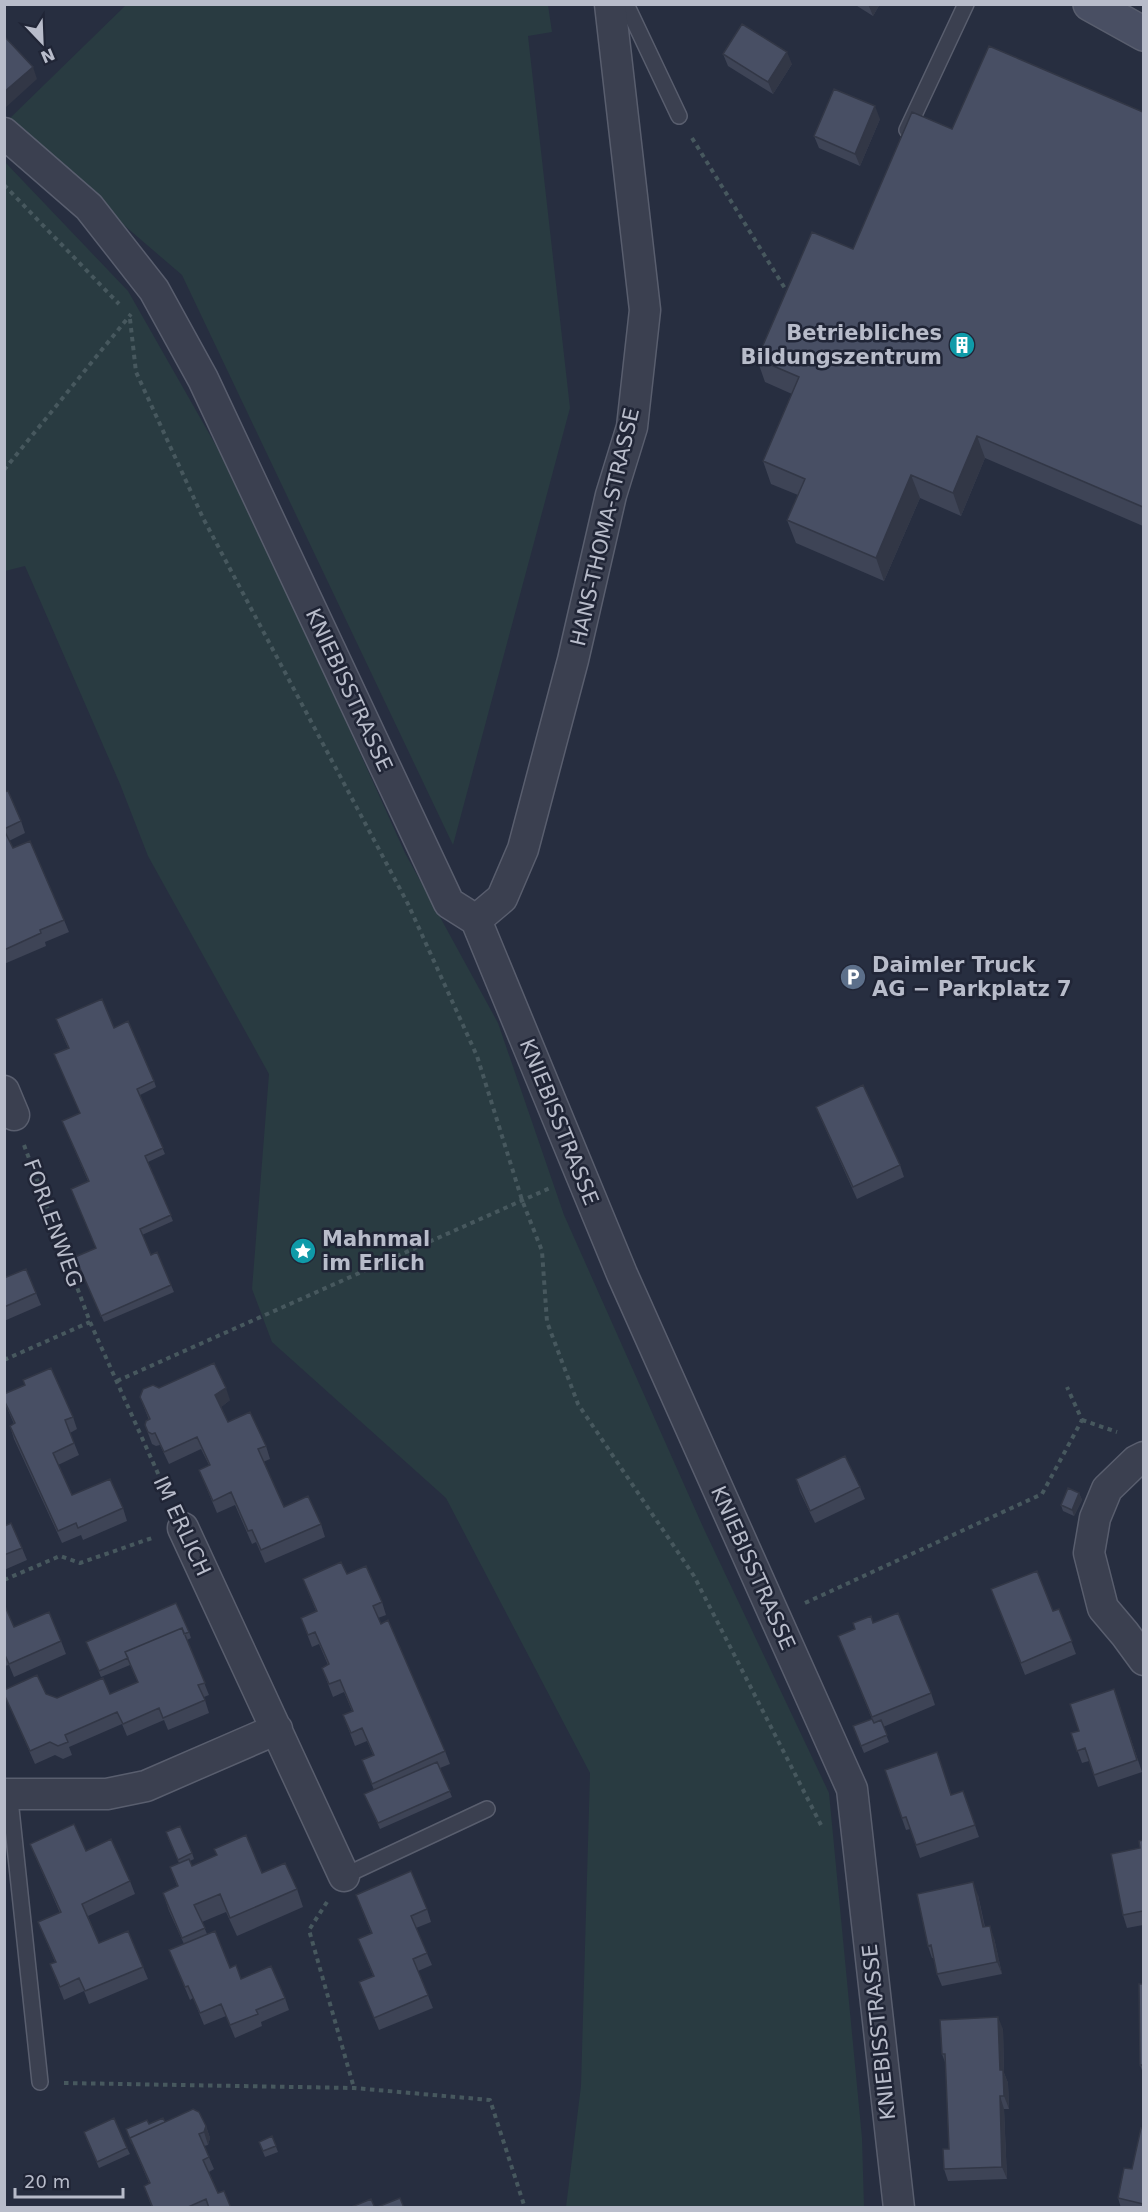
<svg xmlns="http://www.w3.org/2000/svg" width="1148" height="2212" font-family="'DejaVu Sans',sans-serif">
  <rect width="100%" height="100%" fill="#272e40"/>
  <path fill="#293b41" d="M126,5H548L552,32L528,36L570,408L453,845L182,275L5,123Z
    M4,161L128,291L243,493L405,853L498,1023L564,1215L703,1527L829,1793L862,2138L864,2207H566L581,2086L590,1773L446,1498L272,1342L252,1289L269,1074L148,856L120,784L25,566L5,571Z"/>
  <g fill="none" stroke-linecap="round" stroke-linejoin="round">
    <g stroke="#595e6e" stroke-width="18">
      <path id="lane" d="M626,4L679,116
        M907,130L966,4
        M9,1790L40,2082
        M344,1876L487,1809"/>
    </g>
    <g stroke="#595e6e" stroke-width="33">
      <path id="street" d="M4,133L89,207L154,290L203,379L449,903L476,920L622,1274L852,1789L899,2208
        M476,920L502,898L523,849L573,660L611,495L632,427L645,310L610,4
        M4,1091L14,1115
        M1144,1457L1136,1461L1107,1489L1095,1518L1089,1553L1103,1608L1125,1634L1144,1660
        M183,1528L344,1876
        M4,1794H107L146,1786L277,1729"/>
    </g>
    <g stroke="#595e6e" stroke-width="36">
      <path id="secondary" d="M1090,4L1144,34"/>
    </g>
    <path stroke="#47585e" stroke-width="4" stroke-dasharray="4.5 4.5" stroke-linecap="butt" d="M692,138L789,295
      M4,185L119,304
      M130,319L136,372L203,518L408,904L477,1056L522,1200L542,1251L547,1322L578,1404L694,1576L821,1825
      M4,470L131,314
      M24,1145L90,1322L169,1498
      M4,1360L90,1322
      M117,1381L550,1188
      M1082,1420L1117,1432
      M4,1580L60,1556L80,1563L152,1538
      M805,1603L1042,1494L1082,1420L1067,1387
      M327,1902L309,1930L354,2088
      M64,2083L354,2088L490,2100L525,2208"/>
    <use href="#lane" stroke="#3b4050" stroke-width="15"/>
    <use href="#street" stroke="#3b4050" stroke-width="30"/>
    <use href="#secondary" stroke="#494f63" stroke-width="33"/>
  </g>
  <path fill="#3e4456" d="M854,4H880L873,16Z
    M723,54L792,64L773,94L728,66Z
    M1143,112V526L985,458L961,516L920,498L884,581L796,543L787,520L798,495L771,484L763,461L792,394L765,382L757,359L853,249L952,129Z
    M880,119L860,166L819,148L814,136Z
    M4,792L21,821L25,833L9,841L13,848L64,920L69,932L45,942L46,946L4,964Z
    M58,1025L114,1028L154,1081L156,1087L140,1095L165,1154L148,1162L173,1221L142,1235L151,1255L171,1285L174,1292L104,1322L78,1263L96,1248L88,1181L62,1121L80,1114L68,1048Z
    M816,1107L900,1165L904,1177L857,1199L821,1119Z
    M4,1278L36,1293L41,1305L4,1321Z
    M159,1388L230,1400L221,1407L228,1422L266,1446L270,1459L263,1462L284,1507L321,1524L325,1537L265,1563L256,1542L252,1544L235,1505L217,1513L199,1470L209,1465L201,1449L169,1464L160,1445L156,1446L152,1444L145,1425L149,1420L140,1397Z
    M4,1394L73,1417L77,1429L70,1433L79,1455L58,1465L72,1495L123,1508L127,1521L83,1540L81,1535L62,1543L14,1439L10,1426L14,1424L4,1401Z
    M796,1479L860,1487L865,1499L815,1523L800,1492Z
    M1079,1493L1082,1500L1074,1516L1063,1511L1061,1505Z
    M4,1524L22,1548L27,1560L4,1570Z
    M347,1574L382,1602L386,1615L378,1618L445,1751L450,1764L440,1768L452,1797L380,1829L364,1794L374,1790L362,1760L373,1755L367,1741L355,1746L343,1715L352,1711L344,1692L333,1697L322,1668L328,1665L319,1644L312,1647L301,1618L316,1611L303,1579Z
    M996,1602L1053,1611L1059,1609L1076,1654L1025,1675Z
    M4,1604L14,1627L61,1641L66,1654L14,1677L9,1665L4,1666Z
    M873,1623L931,1693L935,1705L883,1727L889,1742L864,1753L853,1726L872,1719L838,1636Z
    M189,1632L191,1638L187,1640L209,1695L204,1697L209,1713L168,1730L164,1720L127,1736L122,1724L69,1747L72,1755L63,1759L55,1755L35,1764L4,1694H46L57,1698L110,1694L138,1683L130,1665L101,1677L89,1648Z
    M1114,1689L1142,1772L1098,1787L1089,1761L1082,1763L1071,1733L1079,1731Z
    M885,1770L952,1795L963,1791L979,1837L920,1858L910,1829L906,1830Z
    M168,1838L192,1853L194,1859L190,1861L192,1866L262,1873L297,1889L303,1907L237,1936L226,1912L202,1922L207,1934L230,1968L241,1979L285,1998L289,2010L261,2022L262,2026L235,2038L226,2016L204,2025L193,1998L190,2000L169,1950L184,1944L169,1911L163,1893L177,1886L170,1867L179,1863Z
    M1143,1840V1925L1127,1928L1123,1915L1140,1848Z
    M30,1844L86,1851L130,1881L135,1894L88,1916L99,1943L143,1967L148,1979L89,2004L84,1991L64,2000L50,1964L55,1962L38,1922L60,1913L35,1856Z
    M356,1895L427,1909L431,1922L416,1928L432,1965L418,1971L433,2008L379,2030L359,1982L373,1976L358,1939L371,1933Z
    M978,1895L985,1927L994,1938L1002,1974L942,1986L937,1974L934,1958H932L928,1946Z
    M1143,1984V2073L1140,2065Z
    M1003,2029L1004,2073L1008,2083L1009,2109H1004L1007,2179L948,2181L944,2169L949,2149L946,2065L942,2054Z
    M165,2122L206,2126L210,2138L208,2145L204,2146L214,2169L209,2172L218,2193L231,2208H152L144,2186L149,2183L126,2129L149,2124Z
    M1143,2129V2208H1121L1118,2198L1132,2169Z
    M272,2136L278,2152L265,2157L259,2142Z
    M86,2138L127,2148L130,2154L99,2168Z"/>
  <path fill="#323746" d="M868,4H880L873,16Z
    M787,52L792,64L773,94L768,82Z
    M33,67L37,79L4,109V92Z
    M875,106L880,119L860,166L855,154Z
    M977,436L985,458L961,516L953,493Z
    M911,475L920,498L884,581L876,558Z
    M226,1388L230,1400L220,1408L215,1395Z
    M1079,1493L1082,1500L1074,1516L1072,1510Z
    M973,1882L978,1895L987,1940L983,1927Z
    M990,1926L994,1938L1002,1974L997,1962Z
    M998,2017L1003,2029L1004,2073L1008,2083L1009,2109L1004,2096L1000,2070Z
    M1000,2096L1004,2109L1007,2179L1002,2167Z
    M206,2126L210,2138L208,2145L204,2132Z"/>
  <path fill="#484f64" stroke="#323746" stroke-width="1.5" d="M742,24L787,52L768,82L723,54Z
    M4,36L33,67L4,92Z
    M989,46L1143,112V507L977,436L953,493L911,475L876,558L787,520L805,479L763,461L799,377L757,359L812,232L853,249L912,112L952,129Z
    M834,89L875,106L855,154L814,136Z
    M8,791L21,821L4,829V792Z
    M4,830L13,848L30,841L64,920L40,930L41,933L4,950Z
    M102,999L114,1028L128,1021L154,1081L137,1089L163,1148L145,1156L171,1215L140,1229L151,1255L157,1252L171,1285L101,1316L75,1257L96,1248L71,1189L89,1181L62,1121L80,1113L54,1054L69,1048L56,1019Z
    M863,1085L900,1165L853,1187L816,1107Z
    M26,1269L36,1293L4,1307V1278Z
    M214,1363L226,1388L215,1395L228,1422L250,1412L266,1446L258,1449L284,1507L308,1496L321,1524L261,1550L252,1530L248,1531L231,1492L213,1501L199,1470L210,1465L197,1437L164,1452L155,1433L152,1434L148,1432L145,1425L146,1421L150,1419L140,1397L143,1389L153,1385L159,1388Z
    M51,1368L73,1417L65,1420L74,1443L53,1453L72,1495L110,1479L123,1508L78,1528L76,1523L58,1531L10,1426L15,1423L4,1400V1394L25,1385L23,1380Z
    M845,1456L860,1487L810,1511L796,1479Z
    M1068,1488L1079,1493L1072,1510L1061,1505Z
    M11,1523L22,1548L4,1555V1524L5,1526Z
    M341,1562L347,1574L366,1566L382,1602L373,1606L381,1624L388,1620L445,1751L372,1784L362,1760L374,1755L362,1728L351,1733L343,1715L353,1711L340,1680L329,1684L322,1668L329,1664L315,1632L308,1635L301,1618L317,1611L303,1579Z
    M1037,1571L1053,1611L1059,1609L1072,1641L1021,1663L991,1589Z
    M176,1603L189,1632L184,1634L182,1628L125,1652L128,1658L99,1671L86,1642Z
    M4,1604L14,1627L49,1612L61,1641L9,1664L4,1653Z
    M898,1613L931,1693L872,1717L838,1636L855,1629L853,1623L871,1616L873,1623Z
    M182,1628L205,1683L198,1685L205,1700L163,1718L159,1708L123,1724L117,1712L65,1735L68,1742L58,1746L50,1742L30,1751L4,1694V1690L37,1675L46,1694L57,1698L103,1678L110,1694L138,1682L125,1652Z
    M1114,1689L1137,1760L1094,1775L1085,1748L1077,1751L1071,1733L1079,1731L1070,1704Z
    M872,1719L874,1723L881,1720L887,1735L861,1746L853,1726Z
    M937,1752L951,1795L963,1791L975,1825L916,1845L906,1817L902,1818L885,1770Z
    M437,1762L450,1791L378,1823L364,1794Z
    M74,1824L86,1851L111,1839L130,1881L82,1904L99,1943L128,1931L143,1967L85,1991L79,1978L60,1987L50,1964L56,1962L38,1922L61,1912L30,1844Z
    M180,1826L192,1853L178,1860L166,1832Z
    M246,1835L262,1873L285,1863L297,1889L230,1918L220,1894L194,1905L205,1928L182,1938L163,1893L178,1886L170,1867L189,1859L192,1866L217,1855L214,1849Z
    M1143,1840V1911L1123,1915L1111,1854L1140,1848L1139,1841Z
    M411,1871L427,1909L411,1916L427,1953L413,1959L428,1995L374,2018L359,1982L374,1976L358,1939L372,1933L356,1895Z
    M973,1882L983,1927L990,1926L997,1962L937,1974L931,1945L928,1946L917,1894Z
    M215,1931L230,1968L236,1965L241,1979L271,1966L285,1998L256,2010L258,2014L230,2025L221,2004L200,2013L188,1986L185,1987L169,1950Z
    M1139,1984H1143V2065H1140Z
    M998,2017L1000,2070H1003L1004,2096H1000L1002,2167L944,2169L943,2149H949L945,2054H942L940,2020Z
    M193,2109L199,2112L206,2126L204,2132L199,2134L209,2157L203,2160L218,2193L224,2191L231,2208H209L206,2199L186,2208H153L144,2186L150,2183L130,2138Z
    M114,2118L127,2148L97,2162L84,2132Z
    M163,2118L165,2122L130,2138L132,2144L126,2129L147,2120L149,2124Z
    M1141,2128L1143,2129V2204L1118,2198L1124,2168L1132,2169Z
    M272,2136L276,2146L263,2151L259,2142Z
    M400,2198L404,2208H375Z
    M371,2199L375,2208H349Z"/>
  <defs>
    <g id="building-disc" transform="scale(1.35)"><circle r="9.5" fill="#0f9aa8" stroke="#202536"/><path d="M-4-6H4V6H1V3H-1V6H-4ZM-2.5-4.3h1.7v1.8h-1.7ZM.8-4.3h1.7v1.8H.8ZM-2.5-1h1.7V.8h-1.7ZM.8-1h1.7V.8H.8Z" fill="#fff"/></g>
    <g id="parking-disc" transform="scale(1.35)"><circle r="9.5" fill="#5c6f8a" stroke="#202536"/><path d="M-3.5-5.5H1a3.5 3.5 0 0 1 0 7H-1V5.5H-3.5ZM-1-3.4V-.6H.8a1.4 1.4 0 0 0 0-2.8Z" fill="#fff"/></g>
    <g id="sight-disc" transform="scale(1.35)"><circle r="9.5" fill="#0f9aa8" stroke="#202536"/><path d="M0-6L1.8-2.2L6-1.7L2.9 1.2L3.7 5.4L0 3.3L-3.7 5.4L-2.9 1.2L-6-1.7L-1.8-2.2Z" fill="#fff"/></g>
  </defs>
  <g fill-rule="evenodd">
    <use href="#building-disc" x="962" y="345"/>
    <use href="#parking-disc" x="853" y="977"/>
    <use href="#sight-disc" x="303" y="1251"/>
  </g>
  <g text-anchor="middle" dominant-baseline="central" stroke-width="5" stroke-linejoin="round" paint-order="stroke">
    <g font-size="21" font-weight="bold" fill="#b8bcca" stroke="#202536" text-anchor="start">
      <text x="942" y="333" text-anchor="end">Betriebliches<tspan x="942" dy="24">Bildungszentrum</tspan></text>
      <text x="872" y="965">Daimler Truck<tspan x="872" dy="24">AG − Parkplatz 7</tspan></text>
      <text x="322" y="1239">Mahnmal<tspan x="322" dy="24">im Erlich</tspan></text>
    </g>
    <g font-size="21" fill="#b8bcca" stroke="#202536">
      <text transform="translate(605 527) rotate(-77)">HANS-THOMA-STRASSE</text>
      <text transform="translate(349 690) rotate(65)">KNIEBISSTRASSE</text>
      <text transform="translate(559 1122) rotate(68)">KNIEBISSTRASSE</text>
      <text transform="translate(53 1223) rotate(70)">FORLENWEG</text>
      <text transform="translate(182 1526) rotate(65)">IM ERLICH</text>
      <text transform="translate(753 1568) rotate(66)">KNIEBISSTRASSE</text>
      <text transform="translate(879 2032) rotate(-96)">KNIEBISSTRASSE</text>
    </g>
  </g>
  <rect width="1148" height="2212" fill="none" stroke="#b8bcca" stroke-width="12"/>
  <g transform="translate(42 42) rotate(157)" stroke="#202536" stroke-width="4.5" paint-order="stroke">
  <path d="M0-4.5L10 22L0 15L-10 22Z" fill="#b8bcca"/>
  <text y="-9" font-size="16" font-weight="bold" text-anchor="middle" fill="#b8bcca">N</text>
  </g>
  <path d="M15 2188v9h108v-9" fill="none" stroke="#b8bcca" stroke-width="3"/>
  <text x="24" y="2188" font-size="18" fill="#b8bcca" stroke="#202536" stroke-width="4.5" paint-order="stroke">20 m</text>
</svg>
